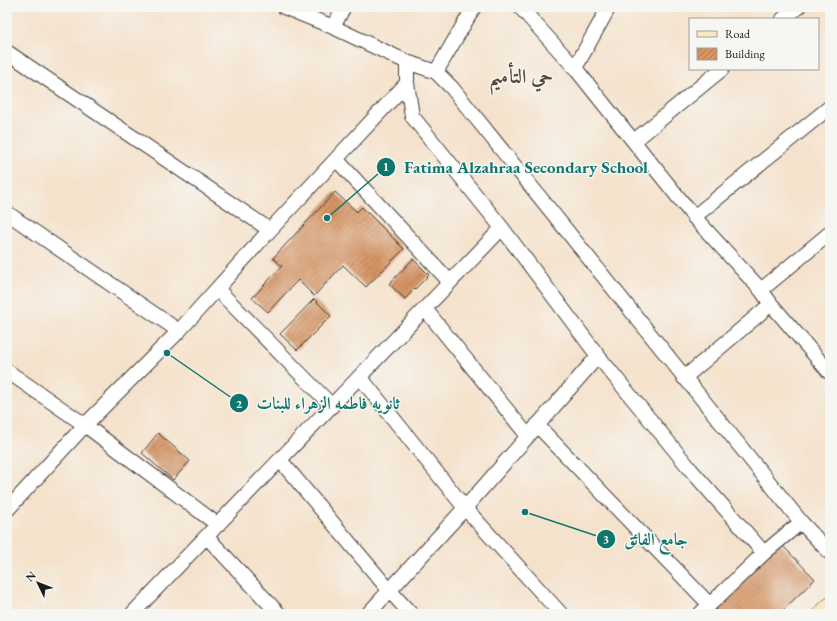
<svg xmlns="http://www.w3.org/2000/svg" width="837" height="621" font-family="'EB Garamond',Amiri,serif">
  <defs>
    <pattern id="building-hatch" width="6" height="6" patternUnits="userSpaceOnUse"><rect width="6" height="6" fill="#d59464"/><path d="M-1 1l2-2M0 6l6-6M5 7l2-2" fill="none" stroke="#ac7852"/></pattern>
  </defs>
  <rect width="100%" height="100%" fill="#f6f6f2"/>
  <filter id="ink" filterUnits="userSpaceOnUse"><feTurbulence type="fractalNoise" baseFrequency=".025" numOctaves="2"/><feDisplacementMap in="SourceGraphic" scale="8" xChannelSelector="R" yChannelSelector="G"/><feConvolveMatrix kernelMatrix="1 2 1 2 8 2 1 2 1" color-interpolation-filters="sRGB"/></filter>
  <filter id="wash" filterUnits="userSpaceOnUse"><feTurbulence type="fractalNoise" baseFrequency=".012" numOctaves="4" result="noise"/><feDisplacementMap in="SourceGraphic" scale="16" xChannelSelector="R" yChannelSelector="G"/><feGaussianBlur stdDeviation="0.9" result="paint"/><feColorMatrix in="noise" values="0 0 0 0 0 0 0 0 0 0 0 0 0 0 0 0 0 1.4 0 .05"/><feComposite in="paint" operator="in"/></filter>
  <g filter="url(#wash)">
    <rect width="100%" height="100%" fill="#f5e2cc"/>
    <g id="blocks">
      <path fill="url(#building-hatch)" d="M335,192L357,212L362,207L404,249L366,287L343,265L314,296L298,280L268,312L252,298L282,266L273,258Z
        M413,259L429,275L405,299L389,284Z
        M314,299L331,316L297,350L280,334Z
        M158,433L190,461L173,480L142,453Z
        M779,542L815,579L779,614H705Z"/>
    </g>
  </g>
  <g filter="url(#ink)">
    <use href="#blocks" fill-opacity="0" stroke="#3d3a36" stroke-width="1"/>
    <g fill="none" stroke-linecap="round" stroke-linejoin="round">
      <g stroke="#3d3a36" stroke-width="16">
        <path id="street" d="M284,7L333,27L407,62L436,72L452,88L801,522L830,553
          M520,7L575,68L694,217L761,290L771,304L830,373
          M783,19L798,7
          M333,27L344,7
          M7,52L270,230
          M575,68L609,7
          M436,72L474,7
          M407,83L412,116L502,228L598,356L691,470L764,553
          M634,141L722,69
          M336,159L450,282
          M7,213L179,331
          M694,217L830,107
          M217,289L332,406
          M761,290L830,233
          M425,309L528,436
          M7,371L85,425L218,525
          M360,377L465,508L561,614
          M684,378L771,304
          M537,425L709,604
          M280,460L389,590L411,614
          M7,510L85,425L179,331L270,230L407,83V62
          M207,537L279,614
          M132,614L502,228
          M368,614L465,508L598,356
          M700,614L764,553L801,522"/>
      </g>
      <g stroke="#3d3a36" stroke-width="20">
        <path id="secondary" d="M823,614L830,607"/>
      </g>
      <use href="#street" stroke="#fff" stroke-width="14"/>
      <use href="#secondary" stroke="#f9e7c3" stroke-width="19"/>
    </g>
  </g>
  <g text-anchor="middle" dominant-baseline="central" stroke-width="3" stroke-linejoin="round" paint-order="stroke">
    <g font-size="20" font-weight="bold" fill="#5d4635" stroke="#f6f6f2">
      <text x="521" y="76">حي التأميم</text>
    </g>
  </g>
  <path fill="none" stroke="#0f766e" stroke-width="1.5" d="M327 218L386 167M167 353L239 403M525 512L606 539"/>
  <g fill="#0f766e" stroke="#f6f6f2" stroke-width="1.5">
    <circle cx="327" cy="218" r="4"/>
    <circle cx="167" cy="353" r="4"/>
    <circle cx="525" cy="512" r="4"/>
    <circle cx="386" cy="167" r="10"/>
    <circle cx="239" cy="403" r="10"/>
    <circle cx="606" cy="539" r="10"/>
  </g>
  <g font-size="12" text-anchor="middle" font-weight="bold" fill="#fff">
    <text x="386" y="171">1</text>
    <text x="239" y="408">2</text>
    <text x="606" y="543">3</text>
  </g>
  <g font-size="17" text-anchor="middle" font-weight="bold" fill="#0f766e" stroke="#f6f6f2" stroke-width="3" stroke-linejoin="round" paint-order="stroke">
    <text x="526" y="173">Fatima Alzahraa Secondary School</text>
    <text x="328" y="409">ثانويه فاطمه الزهراء للبنات</text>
    <text x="656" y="545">جامع الفائق</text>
  </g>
  <rect width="837" height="621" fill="none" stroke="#f6f6f2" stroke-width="24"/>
  <rect x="689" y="18" width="130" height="52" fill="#f6f6f2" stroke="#9f9f9c"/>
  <rect x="697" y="31" width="20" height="6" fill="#f9e7c3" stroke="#9f9f9c"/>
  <text x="725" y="38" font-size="12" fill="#1c1c1c">Road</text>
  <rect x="697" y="48" width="20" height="12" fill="url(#building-hatch)" stroke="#9f9f9c"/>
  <text x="725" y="58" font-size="12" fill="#1c1c1c">Building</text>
  <g transform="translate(38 583) rotate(313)" stroke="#f6f6f2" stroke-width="3" paint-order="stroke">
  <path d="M0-3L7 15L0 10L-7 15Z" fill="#1c1c1c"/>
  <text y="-6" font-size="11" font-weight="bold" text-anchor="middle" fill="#1c1c1c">N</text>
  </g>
</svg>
